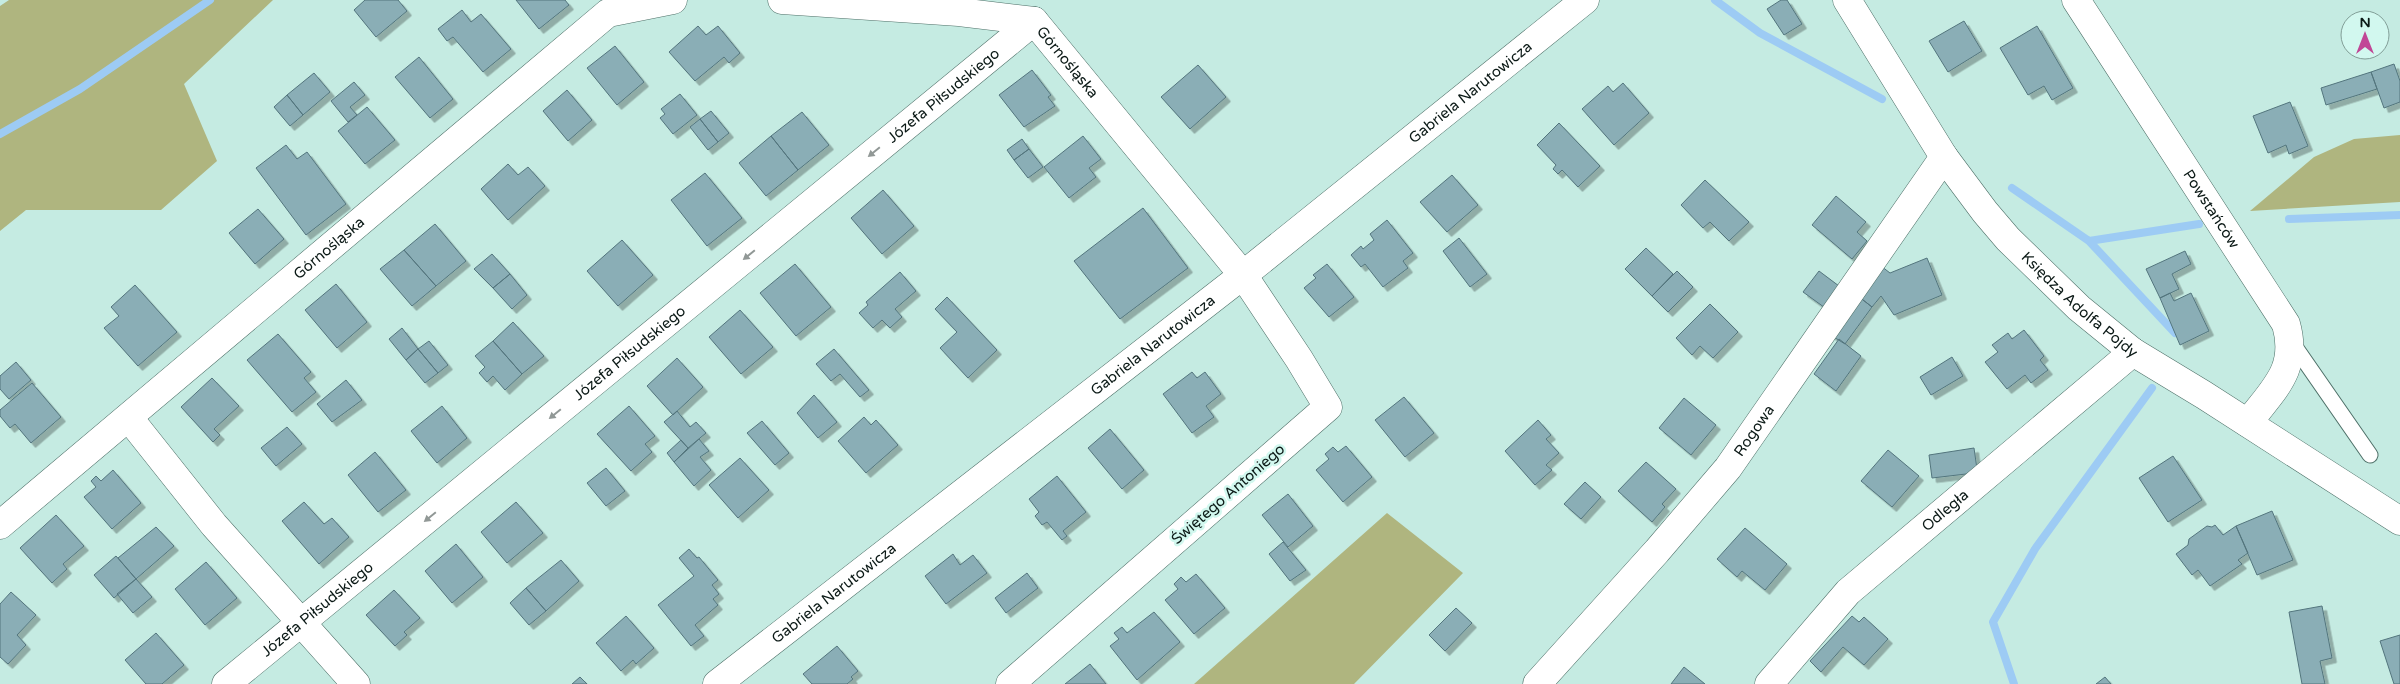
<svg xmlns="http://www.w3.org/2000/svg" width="2400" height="684" font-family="'Varela Round',sans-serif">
  <defs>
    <filter id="shadow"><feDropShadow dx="4.5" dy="4.5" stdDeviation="0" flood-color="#0004"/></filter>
  </defs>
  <rect width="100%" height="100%" fill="#c5ebe2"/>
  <path fill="#afb57f" d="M9,0H273L184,84L217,161L161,210H26L0,231V6Z
    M2400,135V202L2250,211L2314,157L2354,139Z
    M1387,513L1463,573L1354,684H1194Z"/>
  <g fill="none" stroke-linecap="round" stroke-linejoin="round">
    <path stroke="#9dcbf4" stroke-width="8" d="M1715,0L1760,33L1882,99
      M0,134L80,89L210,0
      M2012,188L2089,241L2199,224
      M2289,219L2400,215
      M2089,241L2175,333
      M2014,684L1993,622L2035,549L2152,388"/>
  </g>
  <path fill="#8aaeb6" stroke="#53757d" filter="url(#shadow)" d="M365,0H398L407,11L376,37L354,10Z
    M516,0H565L569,5L539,29Z
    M1781,0H1787L1802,24L1784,35L1767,9Z
    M462,10L471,22L481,14L511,49L483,72L453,37L447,41L438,29Z
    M1964,21L1982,51L1948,72L1929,41Z
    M698,26L706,35L718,26L740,53L729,63L724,57L695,81L669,52Z
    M2037,26L2073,88L2052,100L2044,86L2028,95L2000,48Z
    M615,46L644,82L617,105L587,68Z
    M419,57L453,99L430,118L395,77Z
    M2394,64L2400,81V102L2384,108L2371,72Z
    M1198,65L1226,97L1190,129L1161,97Z
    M1032,70L1051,95L1048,97L1055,106L1024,127L999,95Z
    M2371,72L2377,89L2326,105L2321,88Z
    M314,73L330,92L303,115L287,95Z
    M354,82L365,95L350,107L357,115L348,122L331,101Z
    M1623,83L1649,113L1614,145L1582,109L1608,86L1613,92Z
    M567,90L592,120L568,141L543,111Z
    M680,94L697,115L673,134L660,118L665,114L661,109Z
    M287,95L303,115L290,126L274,107Z
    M2290,102L2308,146L2289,154L2286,145L2268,153L2253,116Z
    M367,107L395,140L365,164L338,131Z
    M711,111L729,133L718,142L700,119Z
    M802,112L829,145L798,170L771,136Z
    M700,119L718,142L708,150L690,127Z
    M1559,123L1600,166L1578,187L1562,170L1558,174L1553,169L1556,165L1537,145Z
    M771,136L798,170L766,196L739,163Z
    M1083,136L1101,159L1089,168L1096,177L1069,198L1044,167Z
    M1022,139L1029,149L1014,160L1007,150Z
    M286,145L297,159L307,152L346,204L306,235L256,168Z
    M1029,149L1043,167L1028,178L1014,160Z
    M508,164L518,175L528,167L545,186L508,220L481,189Z
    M705,173L742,218L707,246L671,200Z
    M1452,175L1478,205L1447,232L1420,202Z
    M1705,180L1749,222L1729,241L1710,222L1703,228L1681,205Z
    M883,190L914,226L882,254L851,218Z
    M1836,196L1866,222L1857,232L1867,241L1852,259L1812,225Z
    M1143,208L1188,268L1120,319L1074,261Z
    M258,209L284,239L255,264L229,233Z
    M1387,220L1413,253L1403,261L1408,268L1383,287L1365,264L1361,267L1351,255L1361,246L1363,249L1374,240L1370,234Z
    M435,224L466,261L436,286L404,250Z
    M1459,238L1487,274L1470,287L1443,251Z
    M622,240L653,275L618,306L587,271Z
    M1646,248L1673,274L1652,296L1625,269Z
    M404,250L436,286L412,306L380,269Z
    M2185,251L2191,264L2172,274L2179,289L2160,298L2146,269Z
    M492,254L510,274L493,288L474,269Z
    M1927,258L1942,295L1894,315L1881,296L1872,307L1858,296L1881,266L1890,273Z
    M795,264L831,307L796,336L760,293Z
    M1327,264L1354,297L1329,317L1304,288L1316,278L1313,275Z
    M1677,271L1693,287L1668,312L1652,296Z
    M1819,271L1843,289L1828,310L1803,292Z
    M900,272L916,291L895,309L902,317L890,328L882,320L873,328L859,313L868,305L866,302Z
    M510,274L527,295L512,309L493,288Z
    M336,284L367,322L337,348L305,310Z
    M135,285L177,332L138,366L104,328L119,316L111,307Z
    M2170,293L2174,301L2191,293L2209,331L2180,345L2160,298Z
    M1858,296L1872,307L1845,344L1829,334Z
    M947,297L997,350L968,378L940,348L957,332L935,309Z
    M1710,304L1738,332L1713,358L1700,346L1692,355L1676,338Z
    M740,310L773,347L741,374L709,337Z
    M513,322L544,356L522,374L493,341Z
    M402,328L418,349L406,360L389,339Z
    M2024,330L2044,356L2040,360L2048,370L2031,383L2025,375L2007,389L1985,362L1998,352L1992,345L2008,333L2012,339Z
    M278,334L311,372L304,378L316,392L292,412L247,360Z
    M1839,339L1861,356L1836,391L1814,374Z
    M429,341L448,365L438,373L418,349Z
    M493,341L522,374L505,390L493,376L487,382L479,373L485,367L475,356Z
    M418,349L438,373L425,383L406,360Z
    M834,349L869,390L860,397L840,374L831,381L816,364Z
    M1952,357L1963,376L1931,395L1920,377Z
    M677,358L703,387L673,415L647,386Z
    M16,362L31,380L9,399L0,389V376Z
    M1192,372L1197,378L1205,372L1221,394L1206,406L1214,417L1192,433L1163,394Z
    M212,378L239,406L214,429L220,435L213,442L181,407Z
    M346,380L362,400L332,422L317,404Z
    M32,383L61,417L31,443L15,424L10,428L0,416V410Z
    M814,395L837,422L818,438L797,413Z
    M1404,397L1434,433L1405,457L1375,420Z
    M1684,398L1716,425L1691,455L1659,428Z
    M442,406L467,438L437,463L411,431Z
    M629,406L655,436L645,444L652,452L631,471L597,434Z
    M677,411L690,427L696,422L706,433L688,448L664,422Z
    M864,417L871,425L876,420L898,445L866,473L838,441Z
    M1538,420L1551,435L1546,439L1559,453L1546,465L1552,470L1535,485L1505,451Z
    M762,421L789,453L775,465L747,433Z
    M287,427L302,444L276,466L261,448Z
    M1110,429L1144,470L1122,489L1088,448Z
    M699,439L709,451L700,457L711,470L694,486L674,462Z
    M681,440L688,448L674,462L667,453Z
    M1346,446L1372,477L1343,502L1316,470L1329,459L1325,454L1333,447L1338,452Z
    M1974,448L1977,469L1966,474L1932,478L1929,455Z
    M1888,450L1919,476L1892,507L1861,481Z
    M375,452L406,490L378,512L348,475Z
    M2173,456L2202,500L2168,522L2139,478Z
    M740,458L769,490L738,518L709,485Z
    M1646,462L1676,489L1662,504L1665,507L1652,522L1618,491Z
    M606,468L625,491L606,506L587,483Z
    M113,470L141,503L112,529L84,497L96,487L91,481L96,476L101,481Z
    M1057,476L1086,512L1063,531L1067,536L1062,540L1047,522L1042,525L1035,516L1039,512L1029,499Z
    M1585,482L1601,497L1581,519L1564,504Z
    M1288,494L1313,526L1288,547L1262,515Z
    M304,502L324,524L332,518L349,537L319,564L282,521Z
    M516,502L543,533L507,563L481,532Z
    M2272,511L2293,560L2257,575L2236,526Z
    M56,515L84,546L63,564L67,569L52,583L20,548Z
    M2215,525L2223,535L2236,526L2248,553L2238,560L2242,564L2210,586L2198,570L2192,575L2176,554L2188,545L2189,539L2207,526L2212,527Z
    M156,527L174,546L136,579L118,558Z
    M1745,528L1787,564L1765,590L1742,571L1737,577L1717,559Z
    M1283,542L1306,570L1290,581L1269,554Z
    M456,544L483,577L452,603L425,571Z
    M689,549L697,558L699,557L718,580L712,585L719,594L713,599L718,605L695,625L704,636L691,646L658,605L694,576L679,558Z
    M953,554L960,565L973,555L987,573L946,604L925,576Z
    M116,556L136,579L114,598L94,575Z
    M561,560L579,581L546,611L526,588Z
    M206,562L237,598L205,625L175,589Z
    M1027,573L1038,588L1006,613L995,598Z
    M1196,574L1225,608L1194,634L1165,600L1178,589L1174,584L1181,577L1186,582Z
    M136,579L152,597L133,613L117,594Z
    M526,588L546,611L529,625L510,603Z
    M394,590L420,618L404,632L407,635L395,646L366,615Z
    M11,592L36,615L17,635L26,645L8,664L0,657V604Z
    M2322,606L2332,658L2320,661L2325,684H2302L2289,612Z
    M1456,608L1472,623L1445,651L1429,635Z
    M1154,612L1180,642L1137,680L1110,646L1119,639L1114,633L1122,627L1127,633Z
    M626,616L654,648L636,664L633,660L621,671L596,643Z
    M1852,616L1859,622L1864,617L1888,639L1864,665L1843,647L1821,672L1810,661Z
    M156,633L184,665L162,684H146L125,660Z
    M2400,635V684H2394L2380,641Z
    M837,646L858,671L851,677L853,679L847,684H812L803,674Z
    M1090,664L1106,684H1065Z
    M1684,667L1705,684H1671Z
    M580,677L587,684H572Z
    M2105,677L2111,684H2096Z"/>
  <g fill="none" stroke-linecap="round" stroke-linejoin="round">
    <g stroke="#4e7068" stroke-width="17">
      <path id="service" d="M2291,341L2370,455"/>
    </g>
    <g stroke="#4e7068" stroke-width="29">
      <g id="minor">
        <path id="s1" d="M782,0L959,12L1034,21L1243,275L1299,359L1328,407L1010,684"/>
        <path id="s2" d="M2076,0L2286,324C2299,370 2273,389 2248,423"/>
        <path d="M129,418L214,525L356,684"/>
        <path id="s3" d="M0,525L608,13L673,0"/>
        <path id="s4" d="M226,684L1034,21"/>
        <path id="s5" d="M717,684L1243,275L1585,0"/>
        <path id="s6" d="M1537,684L1657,551L1728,468L1944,157"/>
        <path id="s7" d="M1769,684L1848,592L2133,352"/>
      </g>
    </g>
    <g stroke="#4e7068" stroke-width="29">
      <g id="tertiary">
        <path id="s8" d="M1847,0L1944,157L1985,212L2008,239L2079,308L2133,352L2204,395L2400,521"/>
      </g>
    </g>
    <use href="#service" stroke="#fff" stroke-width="15"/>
    <use href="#minor" stroke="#fff" stroke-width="28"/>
    <use href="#tertiary" stroke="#fff" stroke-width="28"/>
  </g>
  <defs><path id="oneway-solid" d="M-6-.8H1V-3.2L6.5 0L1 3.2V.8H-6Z" transform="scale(1.25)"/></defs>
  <g fill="#919896">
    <use href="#oneway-solid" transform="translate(874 152) rotate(141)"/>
    <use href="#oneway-solid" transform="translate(749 255) rotate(141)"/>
    <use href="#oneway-solid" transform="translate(555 414) rotate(141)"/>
    <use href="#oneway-solid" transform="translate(430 517) rotate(141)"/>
  </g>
  <g text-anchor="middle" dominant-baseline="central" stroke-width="5" stroke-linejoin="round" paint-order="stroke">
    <g font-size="15" fill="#0b1916" stroke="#d2f8ef">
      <text stroke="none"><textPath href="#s1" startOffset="306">Górnośląska</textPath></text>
      <text stroke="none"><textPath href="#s5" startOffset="958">Gabriela Narutowicza</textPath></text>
      <text stroke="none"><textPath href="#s4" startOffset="928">Józefa Piłsudskiego</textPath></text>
      <text stroke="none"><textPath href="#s2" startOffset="249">Powstańców</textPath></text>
      <text stroke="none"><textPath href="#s3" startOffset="430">Górnośląska</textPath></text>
      <text stroke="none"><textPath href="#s8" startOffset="386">Księdza Adolfa Pojdy</textPath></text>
      <text stroke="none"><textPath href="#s5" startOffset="552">Gabriela Narutowicza</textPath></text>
      <text stroke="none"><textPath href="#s4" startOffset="522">Józefa Piłsudskiego</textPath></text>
      <text stroke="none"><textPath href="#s6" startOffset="334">Rogowa</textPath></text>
      <text transform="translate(1228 494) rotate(-41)">Świętego Antoniego</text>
      <text stroke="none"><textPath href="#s7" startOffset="248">Odległa</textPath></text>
      <text stroke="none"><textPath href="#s5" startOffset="148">Gabriela Narutowicza</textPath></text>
      <text stroke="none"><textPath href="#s4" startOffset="118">Józefa Piłsudskiego</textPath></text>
    </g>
  </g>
  <g transform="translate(2365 35)"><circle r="24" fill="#d2f8ef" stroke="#829f98"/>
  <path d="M0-4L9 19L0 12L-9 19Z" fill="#c14696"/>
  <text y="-8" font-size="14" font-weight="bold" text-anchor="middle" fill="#0b1916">N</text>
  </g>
</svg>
